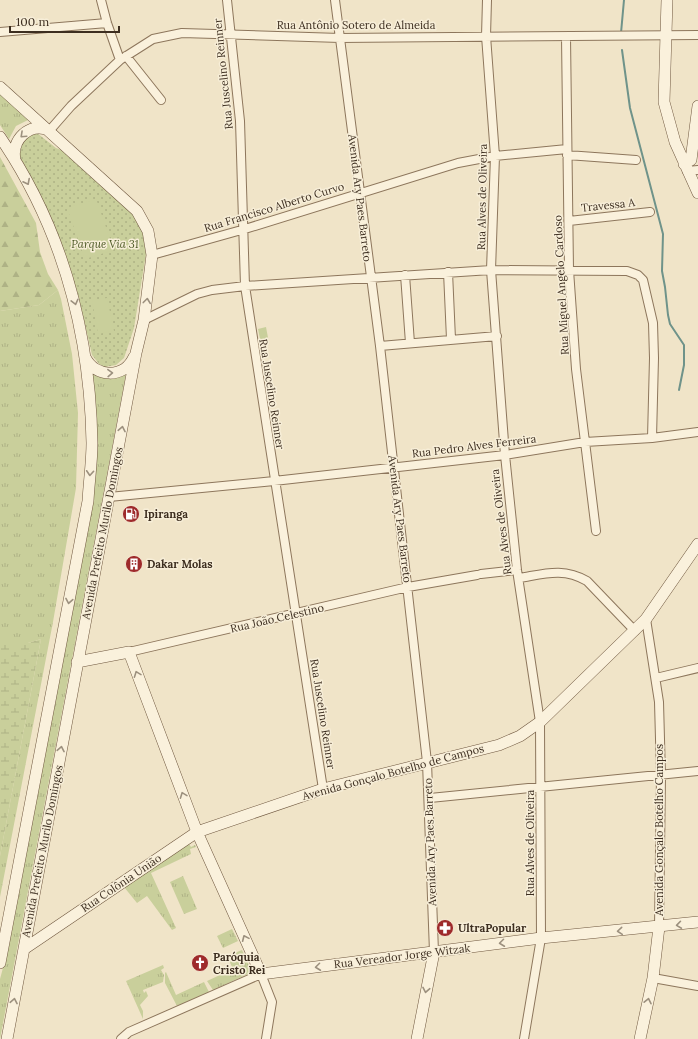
<svg xmlns="http://www.w3.org/2000/svg" width="698" height="1039" font-family="Lora,serif">
  <defs>
    <pattern id="grass-tufts" width="24" height="20" patternUnits="userSpaceOnUse"><rect width="24" height="20" fill="#c9cf9b"/><path d="M3 7l-1-3M5 7V3M7 7l1-3M15 17l-1-3M17 17v-4M19 17l1-3" fill="none" stroke="#aeb285"/></pattern>
    <pattern id="forest-firs" width="22" height="20" patternUnits="userSpaceOnUse"><rect width="22" height="20" fill="#c9cf9b"/><path d="M5 1l3.5 6h-7zM16 11l3.5 6h-7z" fill="#aeb285"/></pattern>
    <pattern id="wetland-marsh" width="20" height="14" patternUnits="userSpaceOnUse"><rect width="20" height="14" fill="#c9cf9b"/><path d="M1 5h8M5 5V1M11 12h8M15 12V8" fill="none" stroke="#aeb285"/></pattern>
    <pattern id="park-dots" width="8" height="8" patternUnits="userSpaceOnUse"><rect width="8" height="8" fill="#c9cf9b"/><path d="M2 2h.1M6 6h.1" fill="none" stroke="#aeb285" stroke-width="1.8" stroke-linecap="round"/></pattern>
  </defs>
  <rect width="100%" height="100%" fill="#f0e4c8"/>
  <path fill="url(#grass-tufts)" d="M0,94L28,120L16,126L9,139L0,125Z
    M58,290L61,299L72,354L78,413L76,488L53,622L0,897V856L41,639L28,643H0V311L39,305Z
    M91,371C102,380 114,381 126,374L0,1039V979L7,953L85,542Z
    M189,844L191,847L195,845L196,847L190,849L191,854L151,873L176,928L172,930L147,896L137,903L124,887Z
    M183,876L197,909L184,914L170,882Z
    M232,929L238,941L223,948L217,936Z
    M242,950L251,970L250,973L213,990L207,981L233,969L227,956Z
    M163,965L164,968L161,970L164,975L163,982L143,990L144,993L146,991L148,996L140,1005L143,1011V1019L126,981Z
    M166,972L176,995L204,982L209,992L177,1006L165,983V973Z"/>
  <path fill="url(#forest-firs)" d="M0,157L36,223L40,252L48,274L58,290L39,305L0,311Z"/>
  <path fill="url(#wetland-marsh)" d="M41,639L0,856V643H28Z"/>
  <path fill="url(#park-dots)" d="M37,133L56,148L64,151L132,210L143,229L146,254L134,328L124,358L116,365L105,367L99,364L92,355C82,310 71,265 53,223C43,200 31,179 20,157L18,150L21,139Z"/>
  <path fill="#c9cf9b" d="M96,199L114,250L85,259L67,208Z
    M107,298L114,331L98,334L92,300Z
    M266,327L269,343L261,344L258,329Z"/>
  <g fill="none" stroke-linecap="round" stroke-linejoin="round">
    <path stroke="#6f938a" stroke-width="2" d="M621,33L624,0
      M622,50L630,108L663,234L662,271L665,287L668,315L670,324L684,345V365L679,390"/>
    <g stroke="#8d765c" stroke-width="10">
      <path id="street" d="M101,0L107,23L120,60
        M227,0L240,121L245,286L323,789
        M335,0L380,346L427,762L434,952
        M487,0L486,36L495,156L491,270L505,455L517,570L540,722L541,938L524,1039
        M0,32L107,23
        M566,37L569,270L576,369L596,531
        M126,56L161,100
        M50,130L71,106L120,60L153,39L182,33L340,38L698,35
        M567,155L636,160
        M687,171L698,170
        M569,221L650,212
        M152,255L245,229L458,163L495,156L567,149
        M448,272L451,339
        M405,275L410,343
        M144,320L197,294L212,290L245,286L491,270L627,271L638,275L643,280L653,323L654,358L652,438
        M380,346L497,336
        M109,497L274,481L505,455L585,442L652,438L698,432
        M481,574L517,570
        M519,578C544,574 563,567 587,581L635,631
        M646,619L659,702L661,776L659,927
        M129,652L408,587L477,575
        M656,678L698,668
        M430,798L698,771
        M653,978L698,986
        M121,1039L129,1032L261,974L272,1002L266,1039"/>
    </g>
    <g stroke="#6f573f" stroke-width="12">
      <path id="secondary" d="M667,0L664,102L675,142L698,193
        M0,87L137,211L148,231L152,255L144,320L136,353L7,1039
        M0,137C63,229 90,332 92,443C92,462 89,482 88,501L0,963
        M15,160C11,140 29,122 49,130
        M684,164L691,160L698,106
        M85,357C95,378 124,379 134,357
        M77,662L129,652L197,832L261,974L541,938L698,922
        M24,949L197,832L323,789L499,745L520,736L540,722L646,619L698,544
        M417,1039L434,952
        M640,1039L653,978L659,927"/>
    </g>
    <use href="#street" stroke="#faf1dc" stroke-width="8"/>
    <use href="#secondary" stroke="#faf1dc" stroke-width="11"/>
  </g>
  <defs><path id="oneway-chevron" d="M-2-3.5L2.5 0L-2 3.5" fill="none" stroke-width="1.6" stroke-linecap="round" stroke-linejoin="round"/></defs>
  <g stroke="#9c907e">
    <use href="#oneway-chevron" transform="translate(23 135) rotate(137)"/>
    <use href="#oneway-chevron" transform="translate(27 182) rotate(63)"/>
    <use href="#oneway-chevron" transform="translate(147 301) rotate(-83)"/>
    <use href="#oneway-chevron" transform="translate(75 302) rotate(76)"/>
    <use href="#oneway-chevron" transform="translate(110 373) rotate(-2)"/>
    <use href="#oneway-chevron" transform="translate(122 429) rotate(-79)"/>
    <use href="#oneway-chevron" transform="translate(90 473) rotate(94)"/>
    <use href="#oneway-chevron" transform="translate(69 601) rotate(100)"/>
    <use href="#oneway-chevron" transform="translate(137 674) rotate(-111)"/>
    <use href="#oneway-chevron" transform="translate(61 749) rotate(-79)"/>
    <use href="#oneway-chevron" transform="translate(183 795) rotate(-111)"/>
    <use href="#oneway-chevron" transform="translate(679 925) rotate(172)"/>
    <use href="#oneway-chevron" transform="translate(620 931) rotate(175)"/>
    <use href="#oneway-chevron" transform="translate(245 938) rotate(-114)"/>
    <use href="#oneway-chevron" transform="translate(502 943) rotate(173)"/>
    <use href="#oneway-chevron" transform="translate(318 967) rotate(173)"/>
    <use href="#oneway-chevron" transform="translate(426 990) rotate(101)"/>
    <use href="#oneway-chevron" transform="translate(14 1001) rotate(-79)"/>
    <use href="#oneway-chevron" transform="translate(648 1001) rotate(-78)"/>
  </g>
  <defs>
    <g id="fuel-disc" transform="scale(0.9)"><circle r="9.5" fill="#9e2a2b" stroke="#f7eed8"/><path d="M-5.5-6h7V0h2V4h1.3V-2.5L3-4.5l.8-.8L6-3V5H2.5V1h-1V6h-7ZM-4.2-4.7v3.2H.2V-4.7Z" fill="#fff"/></g>
    <g id="building-disc" transform="scale(0.9)"><circle r="9.5" fill="#9e2a2b" stroke="#f7eed8"/><path d="M-4-6H4V6H1V3H-1V6H-4ZM-2.5-4.3h1.7v1.8h-1.7ZM.8-4.3h1.7v1.8H.8ZM-2.5-1h1.7V.8h-1.7ZM.8-1h1.7V.8H.8Z" fill="#fff"/></g>
    <g id="pharmacy-disc" transform="scale(0.9)"><circle r="9.5" fill="#9e2a2b" stroke="#f7eed8"/><path d="M-2-6h4v4h4v4h-4v4h-4v-4h-4v-4h4Z" fill="#fff"/></g>
    <g id="church-disc" transform="scale(0.9)"><circle r="9.5" fill="#9e2a2b" stroke="#f7eed8"/><path d="M-1.2-6h2.4v3.5h3.3v2.4h-3.3V6h-2.4V-.1h-3.3v-2.4h3.3Z" fill="#fff"/></g>
  </defs>
  <g fill-rule="evenodd">
    <use href="#fuel-disc" x="131" y="514"/>
    <use href="#building-disc" x="134" y="564"/>
    <use href="#pharmacy-disc" x="445" y="928"/>
    <use href="#church-disc" x="200" y="963"/>
  </g>
  <g text-anchor="middle" dominant-baseline="central" stroke-width="3" stroke-linejoin="round" paint-order="stroke">
    <g font-size="11" fill="#3d2e20" stroke="#f7eed8">
      <text x="356" y="25">Rua Antônio Sotero de Almeida</text>
      <text transform="translate(223 74) rotate(-96)">Rua Juscelino Reinner</text>
      <text transform="translate(482 197) rotate(-89)">Rua Alves de Oliveira</text>
      <text transform="translate(360 198) rotate(83)">Avenida Ary Paes Barreto</text>
      <text transform="translate(608 205) rotate(-6)">Travessa A</text>
      <text transform="translate(274 207) rotate(-17)">Rua Francisco Alberto Curvo</text>
      <text transform="translate(561 285) rotate(-93)">Rua Miguel Angelo Cardoso</text>
      <text transform="translate(272 394) rotate(81)">Rua Juscelino Reinner</text>
      <text transform="translate(474 446) rotate(-7)">Rua Pedro Alves Ferreira</text>
      <text transform="translate(400 519) rotate(83)">Avenida Ary Paes Barreto</text>
      <text transform="translate(501 522) rotate(-97)">Rua Alves de Oliveira</text>
      <text transform="translate(102 533) rotate(-79)">Avenida Prefeito Murilo Domingos</text>
      <text transform="translate(277 618) rotate(-13)">Rua João Celestino</text>
      <text transform="translate(323 714) rotate(81)">Rua Juscelino Reinner</text>
      <text transform="translate(393 772) rotate(-15)">Avenida Gonçalo Botelho de Campos</text>
      <text transform="translate(659 830) rotate(-90)">Avenida Gonçalo Botelho Campos</text>
      <text transform="translate(430 842) rotate(-92)">Avenida Ary Paes Barreto</text>
      <text transform="translate(530 843) rotate(-90)">Rua Alves de Oliveira</text>
      <text transform="translate(42 851) rotate(-79)">Avenida Prefeito Murilo Domingos</text>
      <text transform="translate(121 883) rotate(-34)">Rua Colônia União</text>
      <text transform="translate(402 956) rotate(-7)">Rua Vereador Jorge Witzak</text>
    </g>
    <g font-size="11" font-style="italic" fill="#4d5a26" stroke="#f7eed8">
      <text x="105" y="244">Parque Via 31</text>
    </g>
    <g font-size="11" font-weight="bold" fill="#3d2e20" stroke="#f7eed8" text-anchor="start">
      <text x="144" y="514">Ipiranga</text>
      <text x="147" y="564">Dakar Molas</text>
      <text x="458" y="928">UltraPopular</text>
      <text x="213" y="957">Paróquia<tspan x="213" dy="13">Cristo Rei</tspan></text>
    </g>
  </g>
  <path d="M10 26v6h109v-6" fill="none" stroke="#3d2e20" stroke-width="2"/>
  <text x="16" y="26" font-size="12" fill="#3d2e20" stroke="#f7eed8" stroke-width="3" paint-order="stroke">100 m</text>
</svg>
